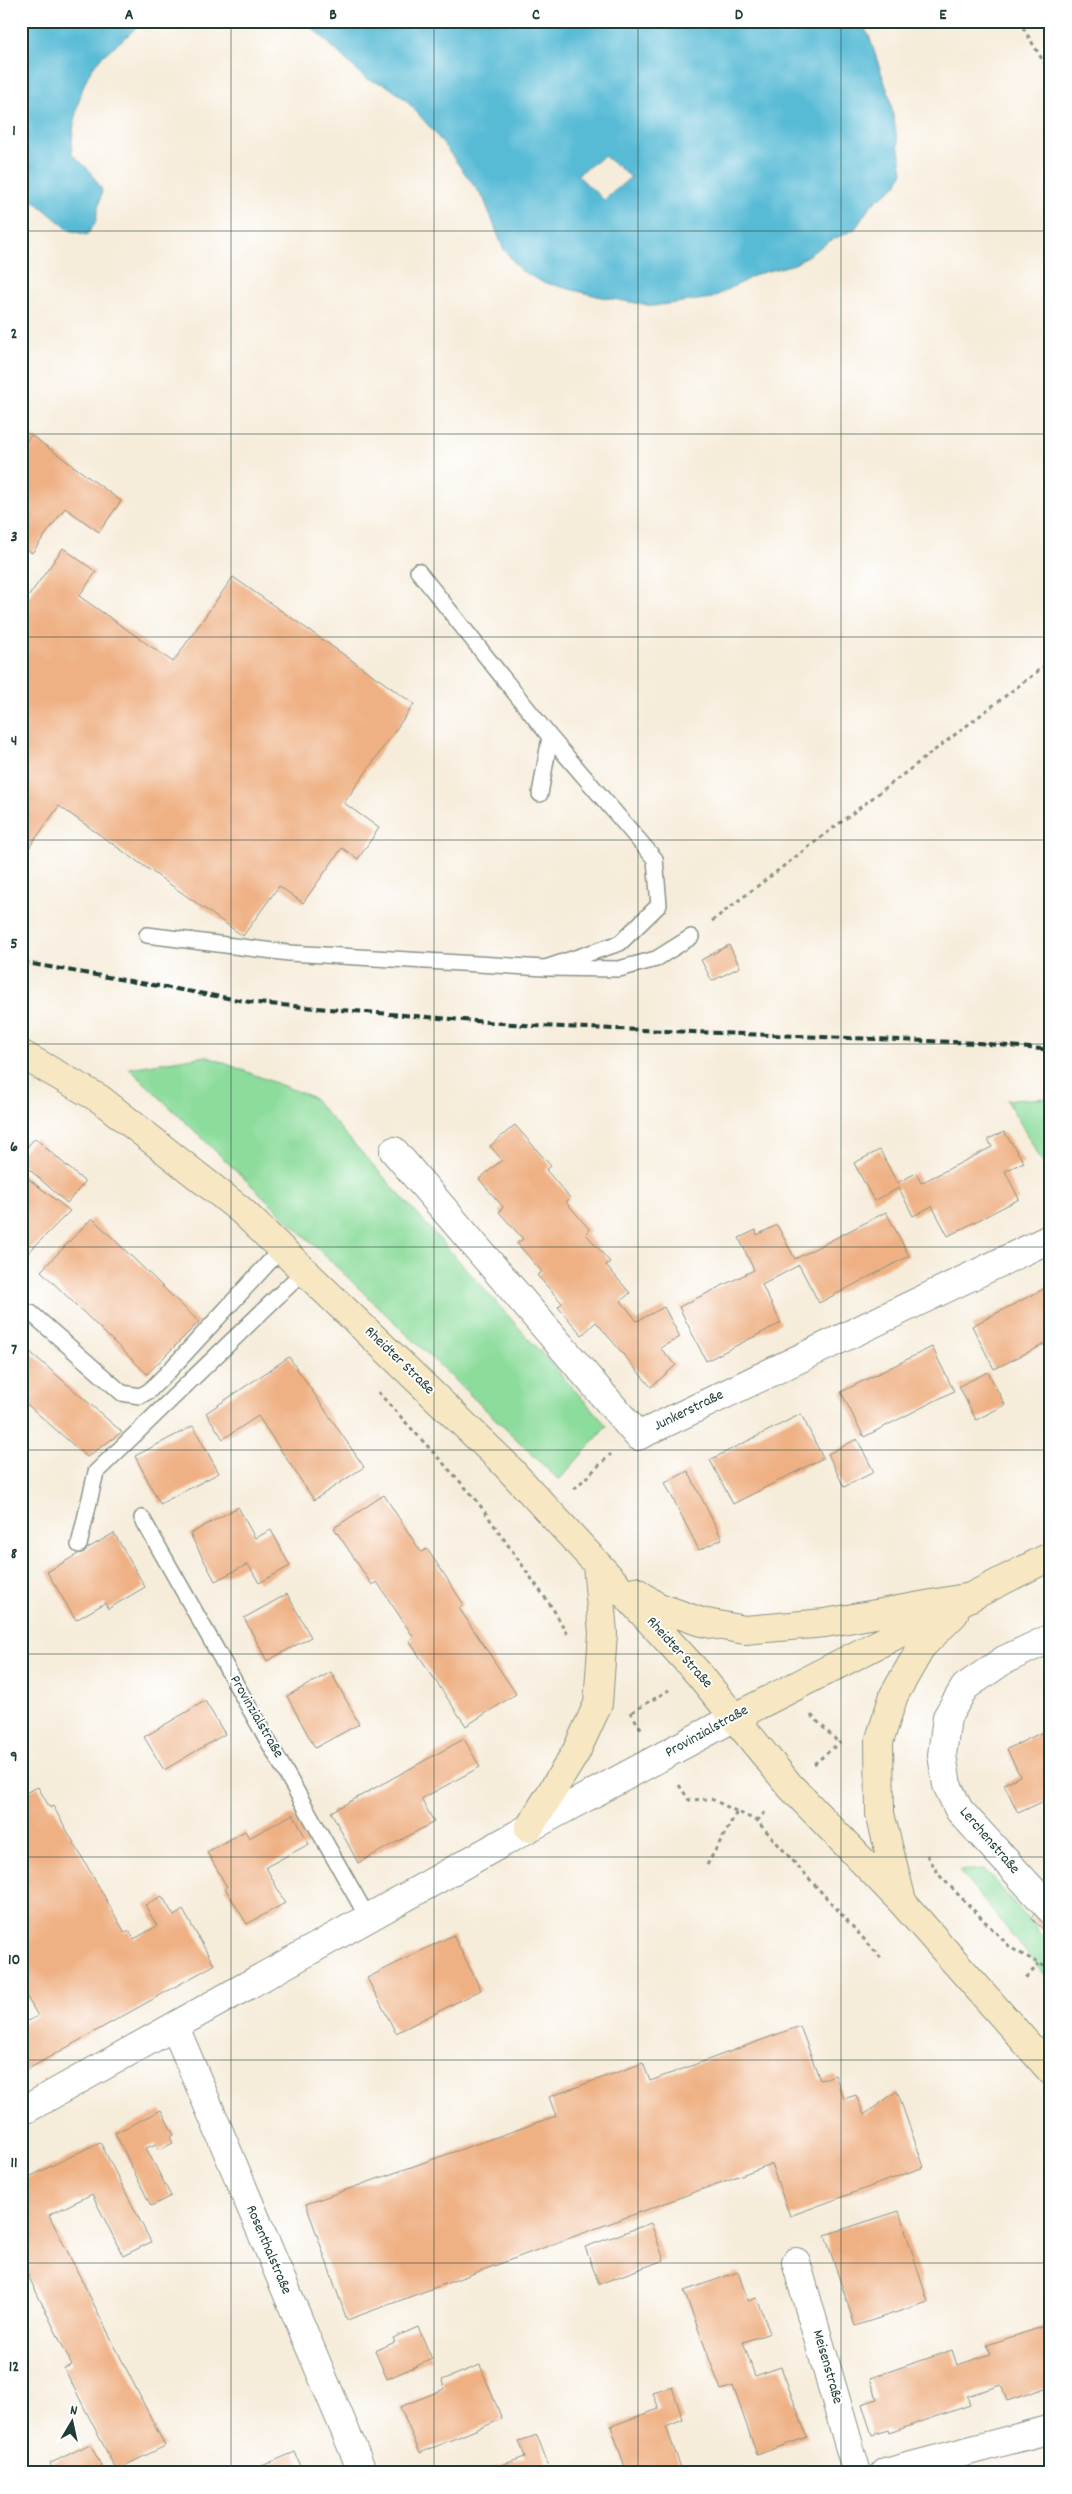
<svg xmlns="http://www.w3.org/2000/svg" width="1072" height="2494" font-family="Dekko,sans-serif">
  <rect width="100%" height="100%" fill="#fff"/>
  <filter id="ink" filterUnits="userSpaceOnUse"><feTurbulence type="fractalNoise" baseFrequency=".02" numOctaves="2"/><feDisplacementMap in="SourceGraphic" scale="10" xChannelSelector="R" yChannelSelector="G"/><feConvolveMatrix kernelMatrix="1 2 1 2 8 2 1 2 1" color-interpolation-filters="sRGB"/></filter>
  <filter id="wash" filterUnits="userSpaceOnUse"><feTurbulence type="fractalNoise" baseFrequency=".0096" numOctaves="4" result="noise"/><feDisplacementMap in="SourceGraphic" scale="20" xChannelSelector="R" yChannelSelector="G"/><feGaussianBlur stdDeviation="1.12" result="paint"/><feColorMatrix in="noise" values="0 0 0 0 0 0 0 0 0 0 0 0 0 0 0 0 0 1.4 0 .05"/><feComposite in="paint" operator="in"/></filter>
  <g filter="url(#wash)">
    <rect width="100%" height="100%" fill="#f6ecda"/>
    <path fill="#8cdc9b" stroke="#568c68" d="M206,1056L312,1097L607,1426L559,1480L129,1068Z
      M1051,1098V1177L1007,1100Z
      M984,1869L1051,1945V1982L959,1871Z"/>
    <path fill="#58bbd6" stroke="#3c7c85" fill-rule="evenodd" d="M21,21H141C129,39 105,49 93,67C79,87 71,130 72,154L90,171L102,190L95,224L87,235L69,230L21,190Z
      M305,21H860L869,36L890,98L903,172L897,185L871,205L855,229L828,242L795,264L757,274L712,298L653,306L601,297L542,282L520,270L503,248L484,199L435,133L405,99L386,85L366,79ZM604,156L631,177L604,200L577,175Z"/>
    <g id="blocks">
      <path fill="#efb184" d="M31,435L121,501L99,532L65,508L32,553L21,545V448Z
        M63,548L96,572L79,596L173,662L233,577L414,704L344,803L379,828L358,859L342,848L303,903L279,886L243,936L59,806L21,859V607Z
        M729,945L740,967L712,981L701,960Z
        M515,1125L551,1166L546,1170L570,1198L566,1202L590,1230L586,1234L610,1262L606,1265L630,1293L621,1301L637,1321L664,1307L680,1337L660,1348L676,1365L651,1387L596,1322L582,1335L558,1307L562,1303L537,1275L542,1272L517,1243L523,1239L499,1212L503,1207L479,1179L502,1160L490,1146Z
        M1004,1132L1024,1162L1005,1171L1019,1199L948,1236L932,1206L913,1216L899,1188L874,1201L854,1163L880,1150L897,1183L916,1173L921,1183L992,1147L988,1139Z
        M35,1138L85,1182L67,1203L21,1162V1154Z
        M21,1173L70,1211L21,1260Z
        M886,1212L909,1256L819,1303L799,1265L762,1285L781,1323L706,1361L679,1307L754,1270L739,1238L756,1230L757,1235L777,1225L795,1259Z
        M92,1218L199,1322L147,1374L41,1271Z
        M1051,1285V1341L994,1369L972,1326Z
        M21,1344L122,1432L87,1457L21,1399Z
        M932,1347L954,1391L864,1437L841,1392Z
        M289,1357L364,1467L314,1500L258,1416L223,1439L206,1413Z
        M988,1372L1005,1405L976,1420L959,1386Z
        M801,1414L823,1458L733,1504L710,1460Z
        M193,1426L219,1473L160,1504L135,1456Z
        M857,1439L874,1472L844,1487L828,1454Z
        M688,1471L722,1539L699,1550L665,1483Z
        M384,1495L421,1552L427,1549L446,1577L464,1605L459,1608L516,1694L466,1726L409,1641L414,1638L377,1582L372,1585L334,1528Z
        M238,1507L255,1538L271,1530L290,1566L259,1583L248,1564L215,1581L190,1534Z
        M114,1533L145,1587L108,1609L105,1603L76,1620L47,1572Z
        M287,1594L311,1637L267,1661L244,1618Z
        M331,1672L359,1724L315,1748L287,1696Z
        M205,1701L225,1734L164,1770L144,1737Z
        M1051,1728V1798L1018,1813L1004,1784L1020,1776L1007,1749Z
        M464,1739L480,1767L421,1799L434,1822L358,1863L331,1812Z
        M38,1787L50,1808L53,1806L125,1933L129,1931L134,1939L157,1926L145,1905L162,1896L174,1916L183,1910L214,1965L21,2073V2024L38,2016L21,1987V1795Z
        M293,1814L309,1844L266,1867L285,1903L247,1924L225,1888L227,1887L207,1852L245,1831L249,1838Z
        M1038,1910L1051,1922V1927L1046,1932L1031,1918Z
        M453,1935L481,1990L396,2033L367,1978Z
        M800,2026L820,2080L835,2075L844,2099L856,2095L864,2115L897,2091L924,2167L790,2216L771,2164L347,2320L306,2204L556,2116L549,2097L643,2063L650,2081Z
        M161,2110L174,2135L170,2137L173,2143L159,2150L156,2144L146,2148L171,2196L151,2206L115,2133Z
        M100,2142L151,2242L123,2256L92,2194L49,2215L165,2446L116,2470L64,2368L72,2365L23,2265L21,2266V2181Z
        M899,2211L928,2302L855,2326L825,2235Z
        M651,2223L664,2260L599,2284L585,2247Z
        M738,2272L748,2301L757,2298L770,2333L743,2342L755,2376L781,2367L807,2437L757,2455L733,2386L721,2390L684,2291Z
        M1051,2324V2386L1007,2401L1001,2385L967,2396L970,2405L889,2433L888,2430L872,2435L862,2404L877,2399L870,2378L952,2350L957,2365L991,2354L987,2345Z
        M418,2327L432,2359L387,2379L375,2351L395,2342L393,2338Z
        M480,2365L502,2419L420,2453L400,2407L444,2389L442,2380Z
        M672,2387L683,2420L666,2427L683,2473H627L611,2426L659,2409L653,2393Z
        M537,2435L549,2467L531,2473H478L525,2457L519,2441Z
        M90,2444L105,2473H53L49,2464Z
        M295,2452L304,2473H245Z"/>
    </g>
  </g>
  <g filter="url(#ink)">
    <use href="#blocks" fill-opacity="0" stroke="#8a9487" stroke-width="1"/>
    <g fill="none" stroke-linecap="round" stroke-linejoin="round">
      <g stroke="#8a9487" stroke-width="18">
        <path id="service" d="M418,571L550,737L655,859L659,905L620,943L545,968
          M540,794L550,737
          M147,935L289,953L545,968L619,969L656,959L691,937
          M31,1313L122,1393L140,1396L149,1391L170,1370L282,1248
          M142,1518L368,1918
          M79,1545L96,1472L305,1270"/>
      </g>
      <g stroke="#8a9487" stroke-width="30">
        <path id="minor" d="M394,1151L638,1436L1051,1238
          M1051,1638L1004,1660L965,1687L947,1717L942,1755L947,1785L959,1810L1051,1910
          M175,2027L363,2473
          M796,2262L857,2473
          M885,2473L1051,2429"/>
      </g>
      <g stroke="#8a9487" stroke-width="30">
        <path id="tertiary" d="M21,2112L529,1828L735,1717"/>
      </g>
      <g stroke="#8a9487" stroke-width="30">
        <path id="secondary" d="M21,1054L100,1099L242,1211L503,1462L698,1673L790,1786L902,1902L1051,2071
          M635,1591L656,1606L701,1622L745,1630L825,1623L971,1597
          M735,1717L1051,1556
          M529,1828L576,1752L598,1704L603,1633L597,1564
          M902,1901L880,1814L879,1742L894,1695L922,1646L954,1614"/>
      </g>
      <path stroke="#8a9487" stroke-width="3" stroke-dasharray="4 4" stroke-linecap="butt" d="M1019,21L1051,74
        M712,921L1051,661
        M378,1392L475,1498L553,1609L568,1635
        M574,1489L611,1454
        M630,1712L642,1730
        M632,1712L669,1690
        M811,1715L838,1742
        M814,1764L840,1742
        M679,1785L689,1800L711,1799L757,1821L881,1958
        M757,1821L767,1810
        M927,1855L940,1876L1011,1948L1051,1970
        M707,1865L738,1810
        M1026,1978L1039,1964"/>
      <use href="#service" stroke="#fff" stroke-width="15"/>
      <use href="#minor" stroke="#fff" stroke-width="28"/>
      <use href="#tertiary" stroke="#fff" stroke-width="28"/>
      <use href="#secondary" stroke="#f7e8c3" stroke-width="28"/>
      <path stroke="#1f3d34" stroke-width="4" stroke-dasharray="8 4" stroke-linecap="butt" d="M21,962L256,1003L537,1026L978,1043L1051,1050"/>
    </g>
  </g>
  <path fill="none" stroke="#1f3d34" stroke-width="1" stroke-opacity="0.55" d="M231,21V2473M434,21V2473M638,21V2473M841,21V2473M21,231H1051M21,434H1051M21,637H1051M21,840H1051M21,1044H1051M21,1247H1051M21,1450H1051M21,1654H1051M21,1857H1051M21,2060H1051M21,2263H1051"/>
  <g text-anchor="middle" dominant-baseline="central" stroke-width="4" stroke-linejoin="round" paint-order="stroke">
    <g font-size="15" fill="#1f3d34" stroke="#fff">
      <text transform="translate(399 1361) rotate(44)">Rheidter Straße</text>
      <text transform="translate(689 1411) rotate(-26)">Junkerstraße</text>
      <text transform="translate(679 1653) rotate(48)">Rheidter Straße</text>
      <text transform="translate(256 1717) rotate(60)">Provinzialstraße</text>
      <text transform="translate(707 1732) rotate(-29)">Provinzialstraße</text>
      <text transform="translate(989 1841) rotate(49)">Lerchenstraße</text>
      <text transform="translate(268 2250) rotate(67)">Rosenthalstraße</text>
      <text transform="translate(827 2367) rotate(74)">Meisenstraße</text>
    </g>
  </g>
  <rect width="1072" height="2494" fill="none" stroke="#fff" stroke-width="55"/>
  <g transform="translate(72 2422) rotate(9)" stroke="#ffffff" stroke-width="4" paint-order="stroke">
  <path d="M0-4L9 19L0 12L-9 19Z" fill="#1f3d34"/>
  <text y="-8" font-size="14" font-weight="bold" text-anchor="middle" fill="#1f3d34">N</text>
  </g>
  <rect x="28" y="28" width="1016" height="2438" fill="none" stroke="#1f3d34" stroke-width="2"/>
  <g font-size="16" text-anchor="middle" font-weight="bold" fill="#1f3d34">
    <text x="129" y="19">A</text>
    <text x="333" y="19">B</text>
    <text x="536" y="19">C</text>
    <text x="739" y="19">D</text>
    <text x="943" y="19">E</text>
    <text x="14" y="135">1</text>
    <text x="14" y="338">2</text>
    <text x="14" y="541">3</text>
    <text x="14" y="745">4</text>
    <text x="14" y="948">5</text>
    <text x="14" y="1151">6</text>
    <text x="14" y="1354">7</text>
    <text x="14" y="1558">8</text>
    <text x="14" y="1761">9</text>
    <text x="14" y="1964">10</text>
    <text x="14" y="2167">11</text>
    <text x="14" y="2371">12</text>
  </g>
</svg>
